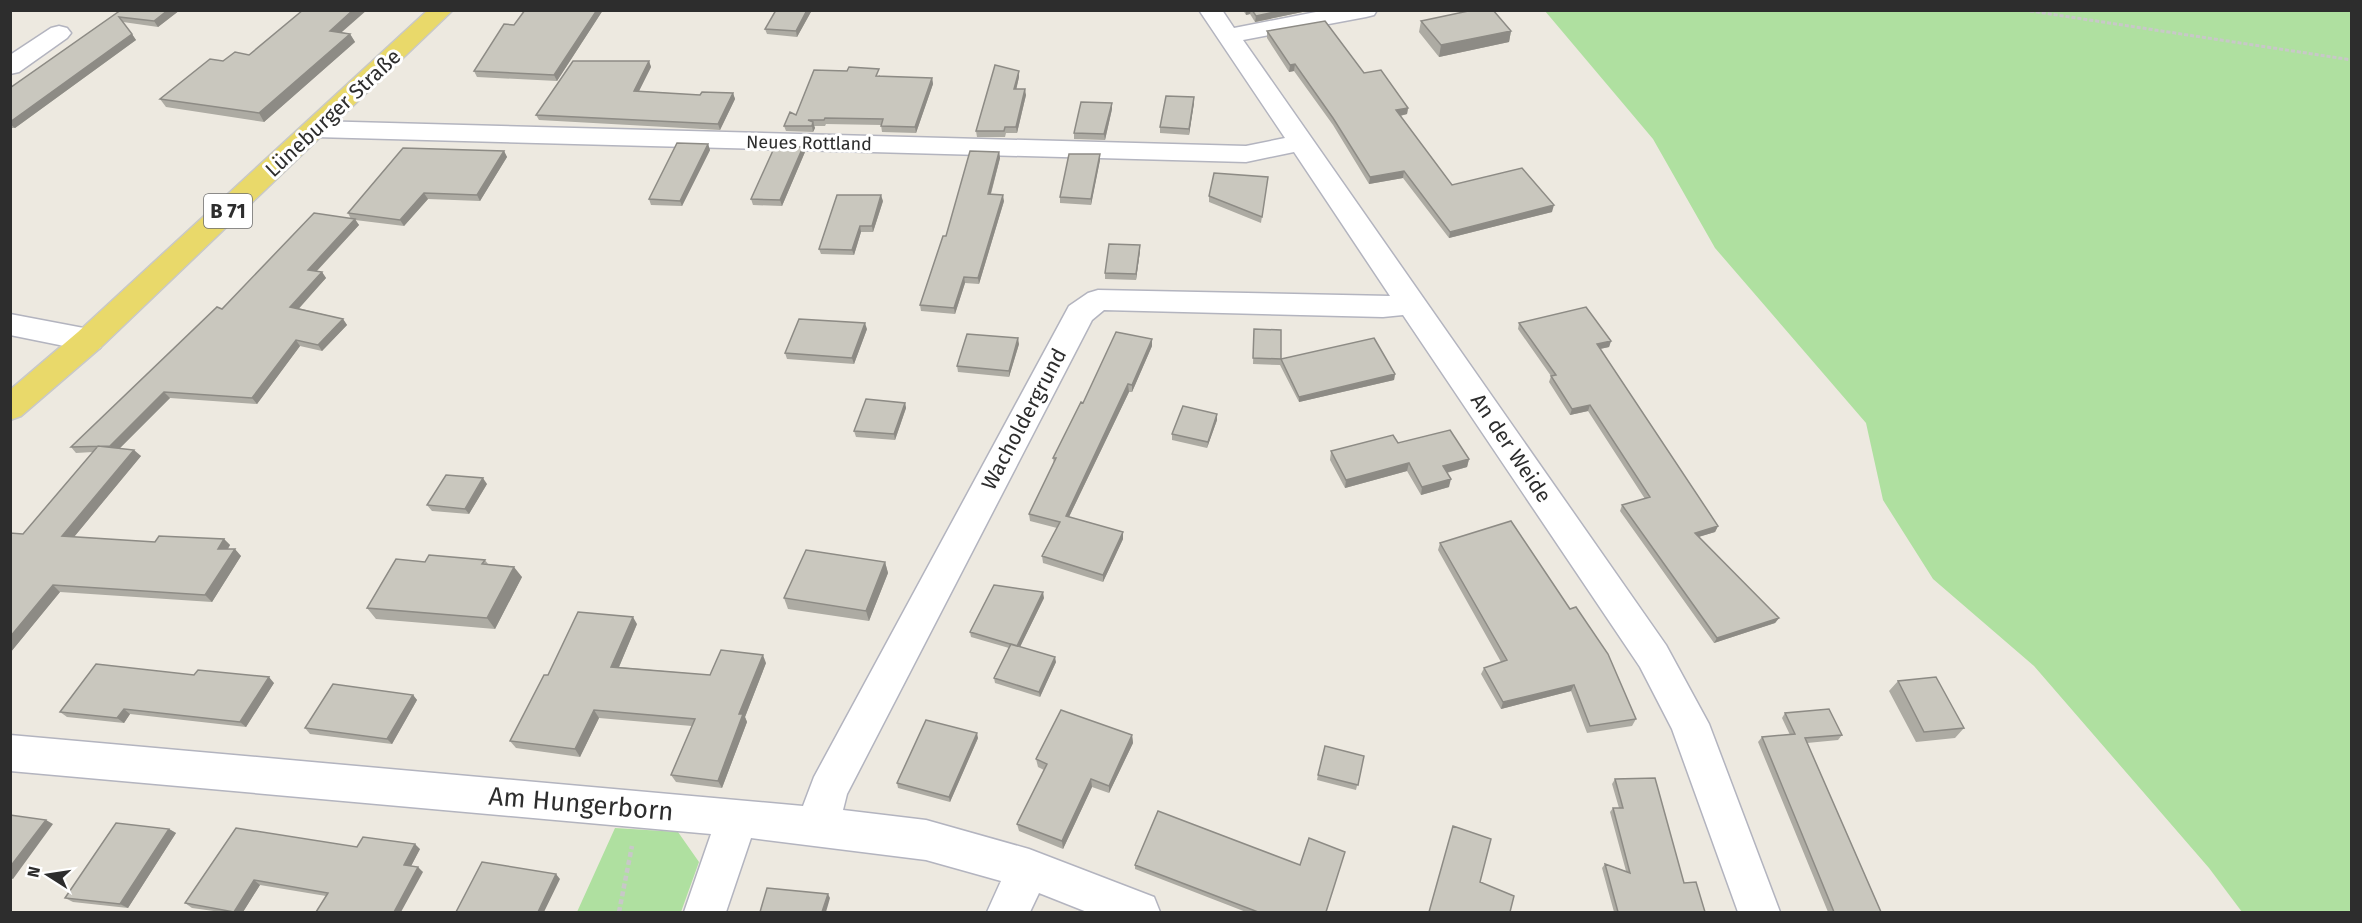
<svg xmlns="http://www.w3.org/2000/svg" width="2362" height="923" font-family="'Fira Sans',sans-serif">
  <rect width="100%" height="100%" fill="#ede9e0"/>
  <path fill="#afe0a0" d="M1545,11H2351V912H2242L2209,868L2034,666L1933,579L1883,500L1866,423L1715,248L1653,139Z
    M615,828L678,832L699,862L681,912H577Z"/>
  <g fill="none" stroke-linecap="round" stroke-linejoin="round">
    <g stroke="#b3b4bf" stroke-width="3">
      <path id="minor" d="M1199,10H1222L1234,28L1326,10H1377L1374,15L1366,17L1243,40L1666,645L1709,724L1780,912H1738L1672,729L1640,667L1403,315L1383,317L1104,310L1092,320L847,794L843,810L926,820L1029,849L1154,897L1160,912H1087L1039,893L1030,912H987L1001,881L926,860L751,838L726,912H684L711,834L10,771V735L803,806L814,777L1069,306L1088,293L1098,290L1390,296L1294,152L1246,162L315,137L306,135L302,129L306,123L315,121L1246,146L1285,138Z
        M59,26L67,28L71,33L67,38L19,72L10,74V55L51,28Z
        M10,314L89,329L100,332L104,340L100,348L89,351L10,335Z"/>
    </g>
    <g stroke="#c8c8c8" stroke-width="3">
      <path id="major" d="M428,10H453L100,348L21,416L10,420V390L78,332Z"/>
    </g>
    <path stroke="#c8c8c8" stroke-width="3" stroke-dasharray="4 2" stroke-linecap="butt" d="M2024,10L2352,60"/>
    <path stroke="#c8c8c8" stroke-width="4.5" stroke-dasharray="5 3" stroke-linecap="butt" d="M619,912L632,846"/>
    <use href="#minor" fill="#fff" fill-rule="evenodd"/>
    <use href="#major" fill="#e9d96a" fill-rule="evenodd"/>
  </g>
  <path fill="#adaba3" d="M121,10H180L158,27L123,22L136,40L15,128H10V88Z
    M603,10L557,81L477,77L474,71L514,25Z
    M776,10H812L797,37L767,34L765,29Z
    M1243,10H1312L1255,22L1250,14L1246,15Z
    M1421,21L1511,31L1509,42L1439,57L1419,32Z
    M1267,31L1364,73L1408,108L1407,114L1400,116L1452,185L1552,212L1449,238L1403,178L1369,184L1333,125L1294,71L1289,72L1267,38Z
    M341,32L350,34L355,42L264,122L166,107L160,99L223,61Z
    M649,61L651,67L639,91L700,95L733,93L735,99L720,130L539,120L536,115Z
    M1019,71V77L1016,89L1026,95L1017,133H1006L1005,137H977L976,131Z
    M880,75V76L932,78L933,84L916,133L882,132L881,125L826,124L825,126H814L815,128L813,132L786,131L784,126L796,115Z
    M1194,103L1189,135L1160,133V127Z
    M1112,109L1105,140L1074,139V133Z
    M708,144L710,150L682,206L651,205L649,199Z
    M504,151L507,157L480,201L428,199L404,226L355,220L359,225L317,271L322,272L326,278L298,308L343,319L347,325L322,351L300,346L257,404L170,398L120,448L141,456L74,537L155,542L224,539L230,545L228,549L241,556L212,602L60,592L10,653L23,534L93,452L76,453L71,447L222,309L351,219L348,213Z
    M805,152L782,206L753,205L751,199Z
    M999,152L1000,158L991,194L1004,201L979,284L965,283L955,314L921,311L920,305L946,236Z
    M1100,160L1091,205L1060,203V197Z
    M1268,177L1261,223L1209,202V196Z
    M883,201L873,232H861L854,255L821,254L819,249Z
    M1140,245V251L1136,280L1105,279V273Z
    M1519,323L1611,341L1609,347L1600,349L1718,526L1715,532L1698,537L1779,618L1775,623L1714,643L1620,511L1622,505L1645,499L1588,411L1570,415L1549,382L1551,376L1518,329Z
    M867,329L854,364L787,359L785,353Z
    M1254,329L1281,359L1395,374L1394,380L1299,402L1280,365L1253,364Z
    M1152,339V346L1132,392H1129L1069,517L1123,532V539L1103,582L1043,563L1042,556L1057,528L1030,521L1029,514L1054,464L1053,458L1083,403Z
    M1019,344L1009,377L958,372L957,366Z
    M905,403L906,408L895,440L856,437L854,431Z
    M1217,414V420L1207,448L1172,440V434Z
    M1398,443L1469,459L1467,467L1447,473L1449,487L1421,495L1407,471L1345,488L1330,460L1331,451Z
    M487,484L469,514L432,511L427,505Z
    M1440,543L1636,719L1632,726L1587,733L1571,691L1501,709L1481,674L1484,668L1501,662L1438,550Z
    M485,560L488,564L522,577L495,629L376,619L367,608L425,562Z
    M885,562L888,573L869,621L788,609L784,598Z
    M1044,598L1020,647L1056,662L1040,697L995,683L994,678L1009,648L971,637L970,632Z
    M637,624L619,667L710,675L766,663L745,717L747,722L722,788L676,782L671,775L692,726L599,718L580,757L516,748L510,741L548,675Z
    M194,675L274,683L246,727L130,714L124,723L67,717L60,712Z
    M1898,681L1964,728L1955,738L1916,742L1889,691Z
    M413,695L417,700L392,744L310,734L305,728Z
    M1785,713L1842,735L1838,740L1807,743L1881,912H1828L1758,742L1762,737L1790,735L1782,718Z
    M1132,735L1133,743L1109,793L1092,787L1063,849L1019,831L1017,824L1044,770L1038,767L1036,759Z
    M978,738L950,802L898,788L897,783Z
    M1364,756L1356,790L1317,780L1318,775Z
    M1615,779L1684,883L1705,912H1614L1602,868L1605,864L1626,871L1610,812L1613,808H1619L1612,784Z
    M169,829L176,833L128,908L73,902L65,898Z
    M357,847L420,849L411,866L423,872L326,896L260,885L243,912H221L192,908L185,903Z
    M1135,865H1300L1326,912H1246L1135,869Z"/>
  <path fill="#8d8b85" d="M168,10H180L158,27L154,21Z
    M353,10H367L334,39L330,31Z
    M597,10H603L557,81L554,75Z
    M807,10H812L797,37L796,31Z
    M1246,10H1251L1250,14L1246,15Z
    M1283,10H1312L1255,22L1256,16Z
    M1511,31L1509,42L1439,57L1441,45Z
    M132,34L136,40L15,128L10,124V122Z
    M350,34L355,42L264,122L259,113Z
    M649,61L651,67L636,97L634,91Z
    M1295,64L1294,71L1289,72L1290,65Z
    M1019,71V77L1015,95L1014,89Z
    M932,78L933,84L916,133L915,127Z
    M1025,89L1026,95L1017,133L1016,127Z
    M733,93L735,99L720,130L718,124Z
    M1194,97V103L1189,135V129Z
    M1112,103V109L1105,140L1104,134Z
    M1408,108L1407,114L1395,117L1396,110Z
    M813,122L815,128L813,132L812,126Z
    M708,144L710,150L682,206L680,201Z
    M803,147L805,152L782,206L780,200Z
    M504,151L507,157L480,201L477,195Z
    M999,152L1000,158L989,200L988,194Z
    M1100,154V160L1091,205V199Z
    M1404,171L1403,178L1369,184L1370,177Z
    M424,193L428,199L404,226L400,220Z
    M881,195L883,201L873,232L872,226Z
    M1003,195L1004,201L979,284L978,278Z
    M1554,205L1552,212L1449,238L1450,232Z
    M355,219L359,225L312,276L308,270Z
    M860,226L861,232L854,255L852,250Z
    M1140,245V251L1136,280V274Z
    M322,272L326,278L295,313L290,307Z
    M964,277L965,283L955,314L954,308Z
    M343,319L347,325L322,351L318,345Z
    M865,323L867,329L854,364L852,358Z
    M1018,338L1019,344L1009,377V371Z
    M1152,339V346L1132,392V385Z
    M296,340L300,346L257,404L252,398Z
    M1611,341L1609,347L1595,350L1597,344Z
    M1395,374L1394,380L1299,402V397Z
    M1128,384L1129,392L1066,523V516Z
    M164,392L170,398L116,452L110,446Z
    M905,403L906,408L895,440L894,434Z
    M1590,405L1588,411L1570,415L1572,409Z
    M1217,414V420L1207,448L1208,442Z
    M134,450L141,456L69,543L62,536Z
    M1469,459L1467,467L1441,474L1443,466Z
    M1409,463L1407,471L1345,488L1346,480Z
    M483,478L487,484L469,514L465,509Z
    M1451,479L1449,487L1421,495L1422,487Z
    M1718,526L1715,532L1692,539L1695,533Z
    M1123,532V539L1103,582V575Z
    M224,539L230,545L224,555L218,549Z
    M235,549L241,556L212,602L205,595Z
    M885,562L888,573L869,621L866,611Z
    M514,567L522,577L495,629L487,618Z
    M53,585L60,592L10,653V637Z
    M1043,592L1044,598L1018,651L1017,646Z
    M633,617L637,624L616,674L611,667Z
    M1779,618L1775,623L1714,643L1717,638Z
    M763,655L766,663L745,717L747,722L722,788L718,781L739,714Z
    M1055,657L1056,662L1040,697L1039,692Z
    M269,677L274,683L246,727L240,722Z
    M1574,685L1571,691L1501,709L1503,702Z
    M413,695L417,700L392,744L387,739Z
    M124,709L130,714L124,723L117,718Z
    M594,710L599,718L580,757L575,749Z
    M977,733L978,738L950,802L949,797Z
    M1132,735L1133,743L1109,793V786Z
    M1091,779L1092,787L1063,849L1062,841Z
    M46,820L53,824L13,879L10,878V867Z
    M169,829L176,833L128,908L120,904Z
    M415,844L420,849L409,870L404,865Z
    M418,867L423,872L401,912H394Z
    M556,874L560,879L544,912H538Z
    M254,880L260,885L243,912H234Z
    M828,894L830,898L826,912H822Z"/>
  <path fill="#c9c7be" stroke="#8d8b85" stroke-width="1.5" d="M121,10H168L154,21L119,17L132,34L10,122V88Z
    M303,10H353L330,31L350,34L259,113L160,99L210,59L223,61L235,52L249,55Z
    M525,10H597L554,75L474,71L504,24L514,25Z
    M776,10H807L796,31L765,29Z
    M1252,10H1283L1256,16Z
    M1473,10H1493L1511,31L1441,45L1421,21Z
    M1325,21L1364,73L1381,70L1408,108L1396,110L1452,185L1522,168L1554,205L1450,232L1404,171L1370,177L1333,118L1295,64L1290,65L1267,31Z
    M573,61H649L634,91L700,95L702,92L733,93L718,124L536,115Z
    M995,65L1019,71L1014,89H1025L1016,127H1005L1004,131H976Z
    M849,67L879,69L876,76L932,78L915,127L881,126L883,119L825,118L824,120H808L813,122L812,126H784L790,112L796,115L814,70L847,71Z
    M1166,96L1194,97L1189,129L1160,127Z
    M1081,102L1112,103L1104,134L1074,133Z
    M677,143L708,144L680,201L649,199Z
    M775,146L803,147L780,200L751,199Z
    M403,148L504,151L477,195L424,193L400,220L348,213Z
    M970,151L999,152L988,194L1003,195L978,278L964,277L954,308L920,305L943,236H946Z
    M1069,154H1100L1091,199L1060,197Z
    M1214,173L1268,177L1262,217L1209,196Z
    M837,195H881L872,226H860L852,250L819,249Z
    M314,213L355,219L308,270L322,272L290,307L343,319L318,345L296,340L252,398L164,392L110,446L71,447L217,307L222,309Z
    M1109,244L1140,245L1136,274L1105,273Z
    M1586,307L1611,341L1597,344L1718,526L1695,533L1779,618L1717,638L1622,505L1650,497L1590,405L1572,409L1551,376L1556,375L1519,323Z
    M799,319L865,323L852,358L785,353Z
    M1254,329L1281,330V359L1253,358Z
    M1116,332L1152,339L1132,385L1128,384L1066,516L1123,532L1103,575L1042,556L1060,522L1029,514L1056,458H1053L1081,402L1083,403Z
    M967,334L1018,338L1009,371L957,366Z
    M1374,338L1395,374L1299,397L1281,359Z
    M866,399L905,403L894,434L854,431Z
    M1183,406L1217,414L1208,442L1172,434Z
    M1450,430L1469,459L1443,466L1451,479L1422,487L1409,463L1346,480L1331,451L1393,435L1398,443Z
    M98,446L134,450L62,536L155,542L159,536L224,539L218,549H235L205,595L53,585L10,637V533L23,534Z
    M446,475L483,478L465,509L427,505Z
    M1511,521L1570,609L1576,607L1608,654L1636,719L1590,726L1574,685L1503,702L1484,668L1507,660L1440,543Z
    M806,550L885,562L866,611L784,598Z
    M429,555L485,560L482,564L514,567L487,618L367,608L396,559L425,562Z
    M994,585L1043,592L1017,646L970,632Z
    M578,612L633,617L611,667L710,675L721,650L763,655L739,714H743L718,781L671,775L695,719L594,710L575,749L510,741L544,675H548Z
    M1011,644L1055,657L1039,692L994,678Z
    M96,664L194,675L198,670L269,677L240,722L124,709L117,718L60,712Z
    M1936,677L1964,728L1924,732L1898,681Z
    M333,684L413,695L387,739L305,728Z
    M1829,709L1842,735L1805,738L1881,912H1834L1762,737L1795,734L1785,713Z
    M1061,710L1132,735L1109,786L1091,779L1062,841L1017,824L1047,764L1036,759Z
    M926,720L977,733L949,797L897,783Z
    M1325,746L1364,756L1358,785L1318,775Z
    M1655,778L1684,883L1696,882L1705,912H1618L1605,864L1630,873L1613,808H1623L1615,779Z
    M1158,811L1300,865L1309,838L1345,852L1326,912H1258L1135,865Z
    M10,815L46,820L10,867Z
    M116,823L169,829L120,904L65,898Z
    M1453,826L1491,839L1480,882L1514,896L1510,912H1429Z
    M236,828L357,847L363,837L415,844L404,865L418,867L394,912H316L328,893L254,880L234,912L185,903Z
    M482,862L556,874L538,912H456Z
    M767,888L828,894L822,912H760Z"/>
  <g text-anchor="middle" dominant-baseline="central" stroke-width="6" stroke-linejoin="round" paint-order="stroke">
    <g font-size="18" fill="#2d2d2d" stroke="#fff">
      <text transform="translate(809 143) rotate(1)">Neues Rottland</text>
    </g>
    <rect fill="#fff" stroke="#6c6c6c" stroke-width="1.5" x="204" y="194" width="48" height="34" rx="4.5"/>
    <g font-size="20" font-weight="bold" fill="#2d2d2d">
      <text x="228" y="211">B 71</text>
    </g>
    <g font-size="21" fill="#2d2d2d" stroke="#fff">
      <text transform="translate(333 113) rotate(-43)">Lüneburger Straße</text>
      <text transform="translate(1024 419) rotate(-62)">Wacholdergrund</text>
      <text transform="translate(1511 448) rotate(56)">An der Weide</text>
    </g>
    <g font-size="26" fill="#2d2d2d" stroke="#fff">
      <text transform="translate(581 804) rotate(5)">Am Hungerborn</text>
    </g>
  </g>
  <rect width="2362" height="923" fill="none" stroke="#2d2d2d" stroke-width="24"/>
  <g transform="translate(48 875) rotate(282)" stroke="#ffffff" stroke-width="4.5" paint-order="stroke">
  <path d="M0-4.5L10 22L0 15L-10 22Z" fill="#2d2d2d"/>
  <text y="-9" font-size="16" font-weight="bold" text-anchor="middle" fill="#2d2d2d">N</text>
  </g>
</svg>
